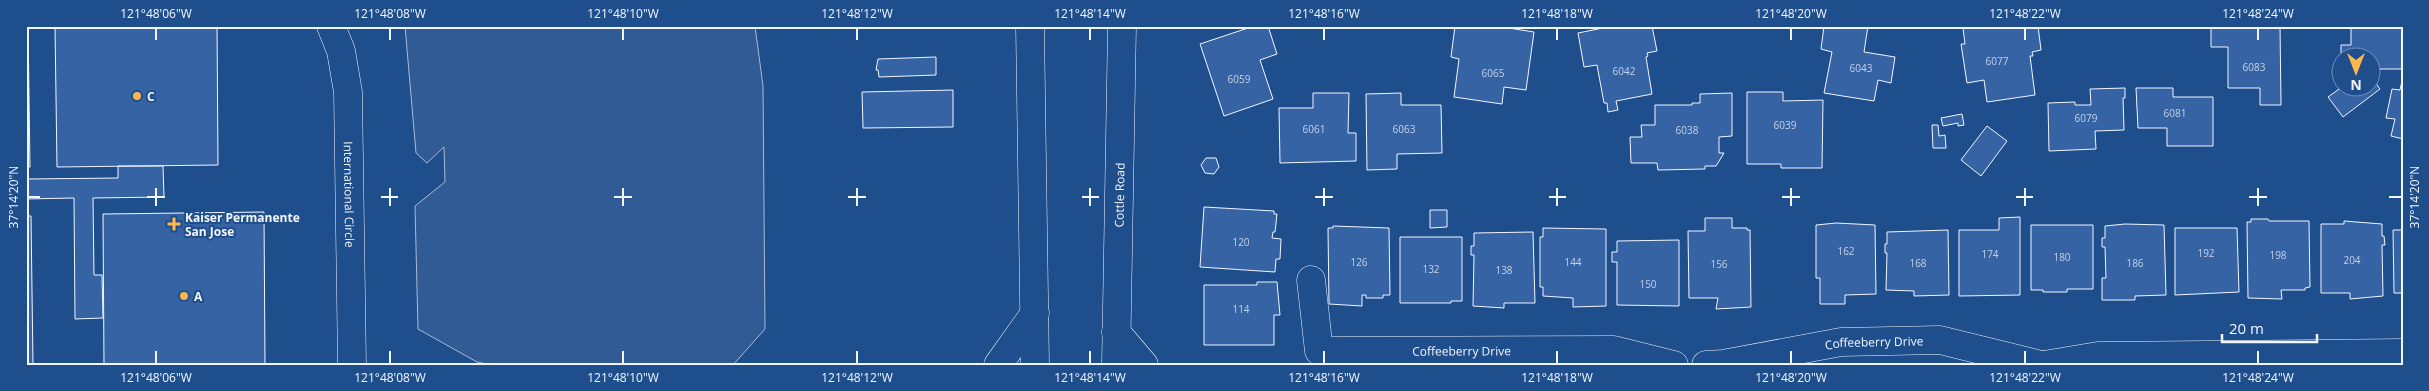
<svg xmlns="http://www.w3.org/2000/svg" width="2429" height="391" font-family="'Open Sans',sans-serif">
  <rect width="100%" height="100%" fill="#1f4e8c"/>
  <path fill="#305b95" stroke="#a8bbd7" d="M405,26H755L763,86L765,329L733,365H492L477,362L418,329L415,206L445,182L444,147L427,163L416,153Z"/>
  <path fill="#3563a3" stroke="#f2f6ff" d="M26,26H28L30,167H26Z
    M55,26H217L218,165L57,167Z
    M1254,26H1268L1277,54L1260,60L1273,99L1224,116L1200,44Z
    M1455,26H1496L1534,32L1526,90L1504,87L1502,104L1454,97L1459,59L1451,57Z
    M1613,26H1652L1657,51L1647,53L1648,56L1646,57L1652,94L1616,101L1618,110L1608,112L1607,103H1604L1597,65L1584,67L1578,33Z
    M1824,26H1868L1864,52L1895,57L1891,83L1878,80L1874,101L1824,93L1832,52L1821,49Z
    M1978,26H2038L2041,50L2032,52L2033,56H2030L2035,95L1987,102L1984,80L1967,83L1961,44H1965L1963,28Z
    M2211,26H2280L2281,105H2260V88H2228V47H2211Z
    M2351,26H2403V69H2372V58H2342L2341,70V45H2351Z
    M936,57V75L879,77L878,70H876L878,59Z
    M2402,81H2403V139L2391,136L2395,119L2386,118L2392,89L2400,90Z
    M2375,82L2380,89L2343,117L2328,97L2342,87L2361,88L2363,90L2372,88Z
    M2125,88V98H2123L2124,130L2095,131L2096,149L2049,151L2048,103L2075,102V105H2091L2090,89Z
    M2136,88H2173V97H2213V146H2167V128H2138Z
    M953,90V127L863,128L862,92Z
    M1747,92H1783V101L1823,100L1822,168H1781V164H1747Z
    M1313,93H1349L1348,133H1356V161L1280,163L1279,108H1313Z
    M1401,93V105H1441L1442,153L1397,154V169L1367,170L1366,94Z
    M1732,93V136L1719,137V153H1724L1716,166H1705V169L1658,170L1657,163H1631L1630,137H1642L1641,125H1655V105H1692V103H1700V94Z
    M1962,114L1964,125L1958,126V123L1943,126L1941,118Z
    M1932,125H1938L1939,136L1945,135L1946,148H1933Z
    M1987,126L2007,141L1981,176L1961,160Z
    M1206,158H1216L1219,167L1214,174L1205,173L1201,165Z
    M118,166H163L164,197L93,198L94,275H102L103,318L75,319L74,198L26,199V179L118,178Z
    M1204,207L1274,211V214H1277L1275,232H1273L1272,238L1281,239L1280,259H1276L1275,272L1200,267Z
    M1430,210H1447V227L1430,228Z
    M264,212L265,365H104L103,214Z
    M26,216H31L33,365H26Z
    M2020,217V295L1959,296V230H1999V218Z
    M1705,218H1732V228H1747V230H1750L1751,307L1716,309L1718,298H1689L1688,231H1705Z
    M2251,219H2268L2269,221H2309L2310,287L2305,288V290H2281L2282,299L2248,298L2247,222H2251Z
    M2344,221L2382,224V236H2384L2385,245H2382L2383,296L2350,299V293H2321V224H2344Z
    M1836,223L1875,225L1876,294L1845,295V304H1820V278H1816V225Z
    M2125,224L2164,225L2166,295L2135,296V300H2102V278H2106L2105,247H2102V238H2105V226Z
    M2031,225H2093V289H2067V292H2043V290H2031Z
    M1333,226L1389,228L1390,295H1383V298H1366V295H1362V306L1329,304L1328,228H1333Z
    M1543,228L1606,229V306L1573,307V298L1543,296V287H1540V237H1543Z
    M2175,228H2237L2239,292L2175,295Z
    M1948,230L1949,295L1914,296V291L1886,290L1887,253H1885V244H1887V232Z
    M2393,230H2403V293H2394Z
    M1533,232L1535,303H1504V308L1473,306L1474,255H1471V246H1474V233Z
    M1400,237H1462V301H1451V303H1400Z
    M1679,240V306L1617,305V262H1612V252H1617V241Z
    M1257,282H1277L1280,315H1274V345H1204V285H1257Z"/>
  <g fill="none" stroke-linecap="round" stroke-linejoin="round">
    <g stroke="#f2f6ff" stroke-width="29">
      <g id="minor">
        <path id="s1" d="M1311,280L1319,351L1614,350L1674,365"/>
        <path id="s2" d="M1706,365L1723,364L1841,342L1940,340L2041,365"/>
        <path d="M2044,365L2098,356L2403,353"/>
      </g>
    </g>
    <g stroke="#f2f6ff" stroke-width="29">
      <g id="tertiary">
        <path id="s3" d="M331,26L341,51L348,92L352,365"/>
      </g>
    </g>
    <g stroke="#f2f6ff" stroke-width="29">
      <g id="secondary">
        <path d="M1030,26L1035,365"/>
        <path d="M1116,332L1144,365"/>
        <path d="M998,365L1035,313"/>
        <path id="s4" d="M1116,365L1122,26"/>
      </g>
    </g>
    <use href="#minor" stroke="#1f4e8c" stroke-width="28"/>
    <use href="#tertiary" stroke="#1f4e8c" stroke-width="28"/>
    <use href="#secondary" stroke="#1f4e8c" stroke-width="28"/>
  </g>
  <path fill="none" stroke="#f2f6ff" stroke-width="2" d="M156,28V40M390,28V40M623,28V40M857,28V40M1090,28V40M1324,28V40M1557,28V40M1791,28V40M2025,28V40M2258,28V40M156,188V206M390,188V206M623,188V206M857,188V206M1090,188V206M1324,188V206M1557,188V206M1791,188V206M2025,188V206M2258,188V206M28,197H40M147,197H165M381,197H398M614,197H632M848,197H866M1082,197H1099M1315,197H1333M1549,197H1566M1782,197H1800M2016,197H2033M2249,197H2267M2389,197H2402M156,351V364M390,351V364M623,351V364M857,351V364M1090,351V364M1324,351V364M1557,351V364M1791,351V364M2025,351V364M2258,351V364"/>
  <g fill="#ffb74d" stroke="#1f4e8c" stroke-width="2">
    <circle cx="137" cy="96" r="5"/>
    <path d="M171.5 216.5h5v5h5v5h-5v5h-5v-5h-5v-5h5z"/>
    <circle cx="184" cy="296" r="5"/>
  </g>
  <g text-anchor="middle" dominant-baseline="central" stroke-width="4" stroke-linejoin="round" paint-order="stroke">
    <g font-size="10" fill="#c3d1e8">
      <text x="1997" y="61">6077</text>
      <text x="2254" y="67">6083</text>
      <text x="1861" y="68">6043</text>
      <text x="1624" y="71">6042</text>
      <text x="1493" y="73">6065</text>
      <text x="1239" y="79">6059</text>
      <text x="2175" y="113">6081</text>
      <text x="2086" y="118">6079</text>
      <text x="1785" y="125">6039</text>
      <text x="1314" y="129">6061</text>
      <text x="1404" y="129">6063</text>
      <text x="1687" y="130">6038</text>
      <text x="1241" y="242">120</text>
      <text x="1846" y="251">162</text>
      <text x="2206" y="253">192</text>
      <text x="1990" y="254">174</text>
      <text x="2278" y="255">198</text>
      <text x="2062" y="257">180</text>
      <text x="2352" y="260">204</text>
      <text x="1359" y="262">126</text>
      <text x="1573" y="262">144</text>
      <text x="1918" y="263">168</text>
      <text x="2135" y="263">186</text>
      <text x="1719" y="264">156</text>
      <text x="1431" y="269">132</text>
      <text x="1504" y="270">138</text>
      <text x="1648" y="284">150</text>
      <text x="1241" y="309">114</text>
    </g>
    <g font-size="12" font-weight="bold" fill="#f2f6ff" stroke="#1f4e8c" text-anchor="start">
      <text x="147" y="96">C</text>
      <text x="185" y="217">Kaiser Permanente<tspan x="185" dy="14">San Jose</tspan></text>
      <text x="194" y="296">A</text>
    </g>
    <g font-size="12" fill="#f2f6ff" stroke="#1f4e8c">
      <text stroke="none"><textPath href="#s3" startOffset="171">International Circle</textPath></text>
      <text stroke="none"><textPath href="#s4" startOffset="170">Cottle Road</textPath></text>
      <text stroke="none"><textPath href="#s2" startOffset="170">Coffeeberry Drive</textPath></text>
      <text stroke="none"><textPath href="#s1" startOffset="214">Coffeeberry Drive</textPath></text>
    </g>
  </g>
  <rect width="2429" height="391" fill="none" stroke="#1f4e8c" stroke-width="55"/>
  <g transform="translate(2356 72) rotate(180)"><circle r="24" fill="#1f4e8c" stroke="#7391ba"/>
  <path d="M0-4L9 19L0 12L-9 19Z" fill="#ffb74d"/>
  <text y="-8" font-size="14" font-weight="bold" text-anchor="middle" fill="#f2f6ff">N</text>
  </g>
  <path d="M2222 334v8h95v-8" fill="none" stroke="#f2f6ff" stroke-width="2.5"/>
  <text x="2229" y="334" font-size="15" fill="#f2f6ff" stroke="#1f4e8c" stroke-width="4" paint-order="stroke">20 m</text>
  <rect x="28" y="28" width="2374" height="336" fill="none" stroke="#f2f6ff" stroke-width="2"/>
  <g font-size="12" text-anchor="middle" fill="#f2f6ff">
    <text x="156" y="18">121°48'06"W</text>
    <text x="390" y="18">121°48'08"W</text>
    <text x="623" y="18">121°48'10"W</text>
    <text x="857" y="18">121°48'12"W</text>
    <text x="1090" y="18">121°48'14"W</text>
    <text x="1324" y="18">121°48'16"W</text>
    <text x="1557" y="18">121°48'18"W</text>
    <text x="1791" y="18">121°48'20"W</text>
    <text x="2025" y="18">121°48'22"W</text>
    <text x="2258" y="18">121°48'24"W</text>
    <text transform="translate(2415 197) rotate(-90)" y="4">37°14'20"N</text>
    <text transform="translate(14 197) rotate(-90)" y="4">37°14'20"N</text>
    <text x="156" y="382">121°48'06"W</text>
    <text x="390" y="382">121°48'08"W</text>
    <text x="623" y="382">121°48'10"W</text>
    <text x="857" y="382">121°48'12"W</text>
    <text x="1090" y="382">121°48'14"W</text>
    <text x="1324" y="382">121°48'16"W</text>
    <text x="1557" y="382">121°48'18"W</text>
    <text x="1791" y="382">121°48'20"W</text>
    <text x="2025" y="382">121°48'22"W</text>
    <text x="2258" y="382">121°48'24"W</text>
  </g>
</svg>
